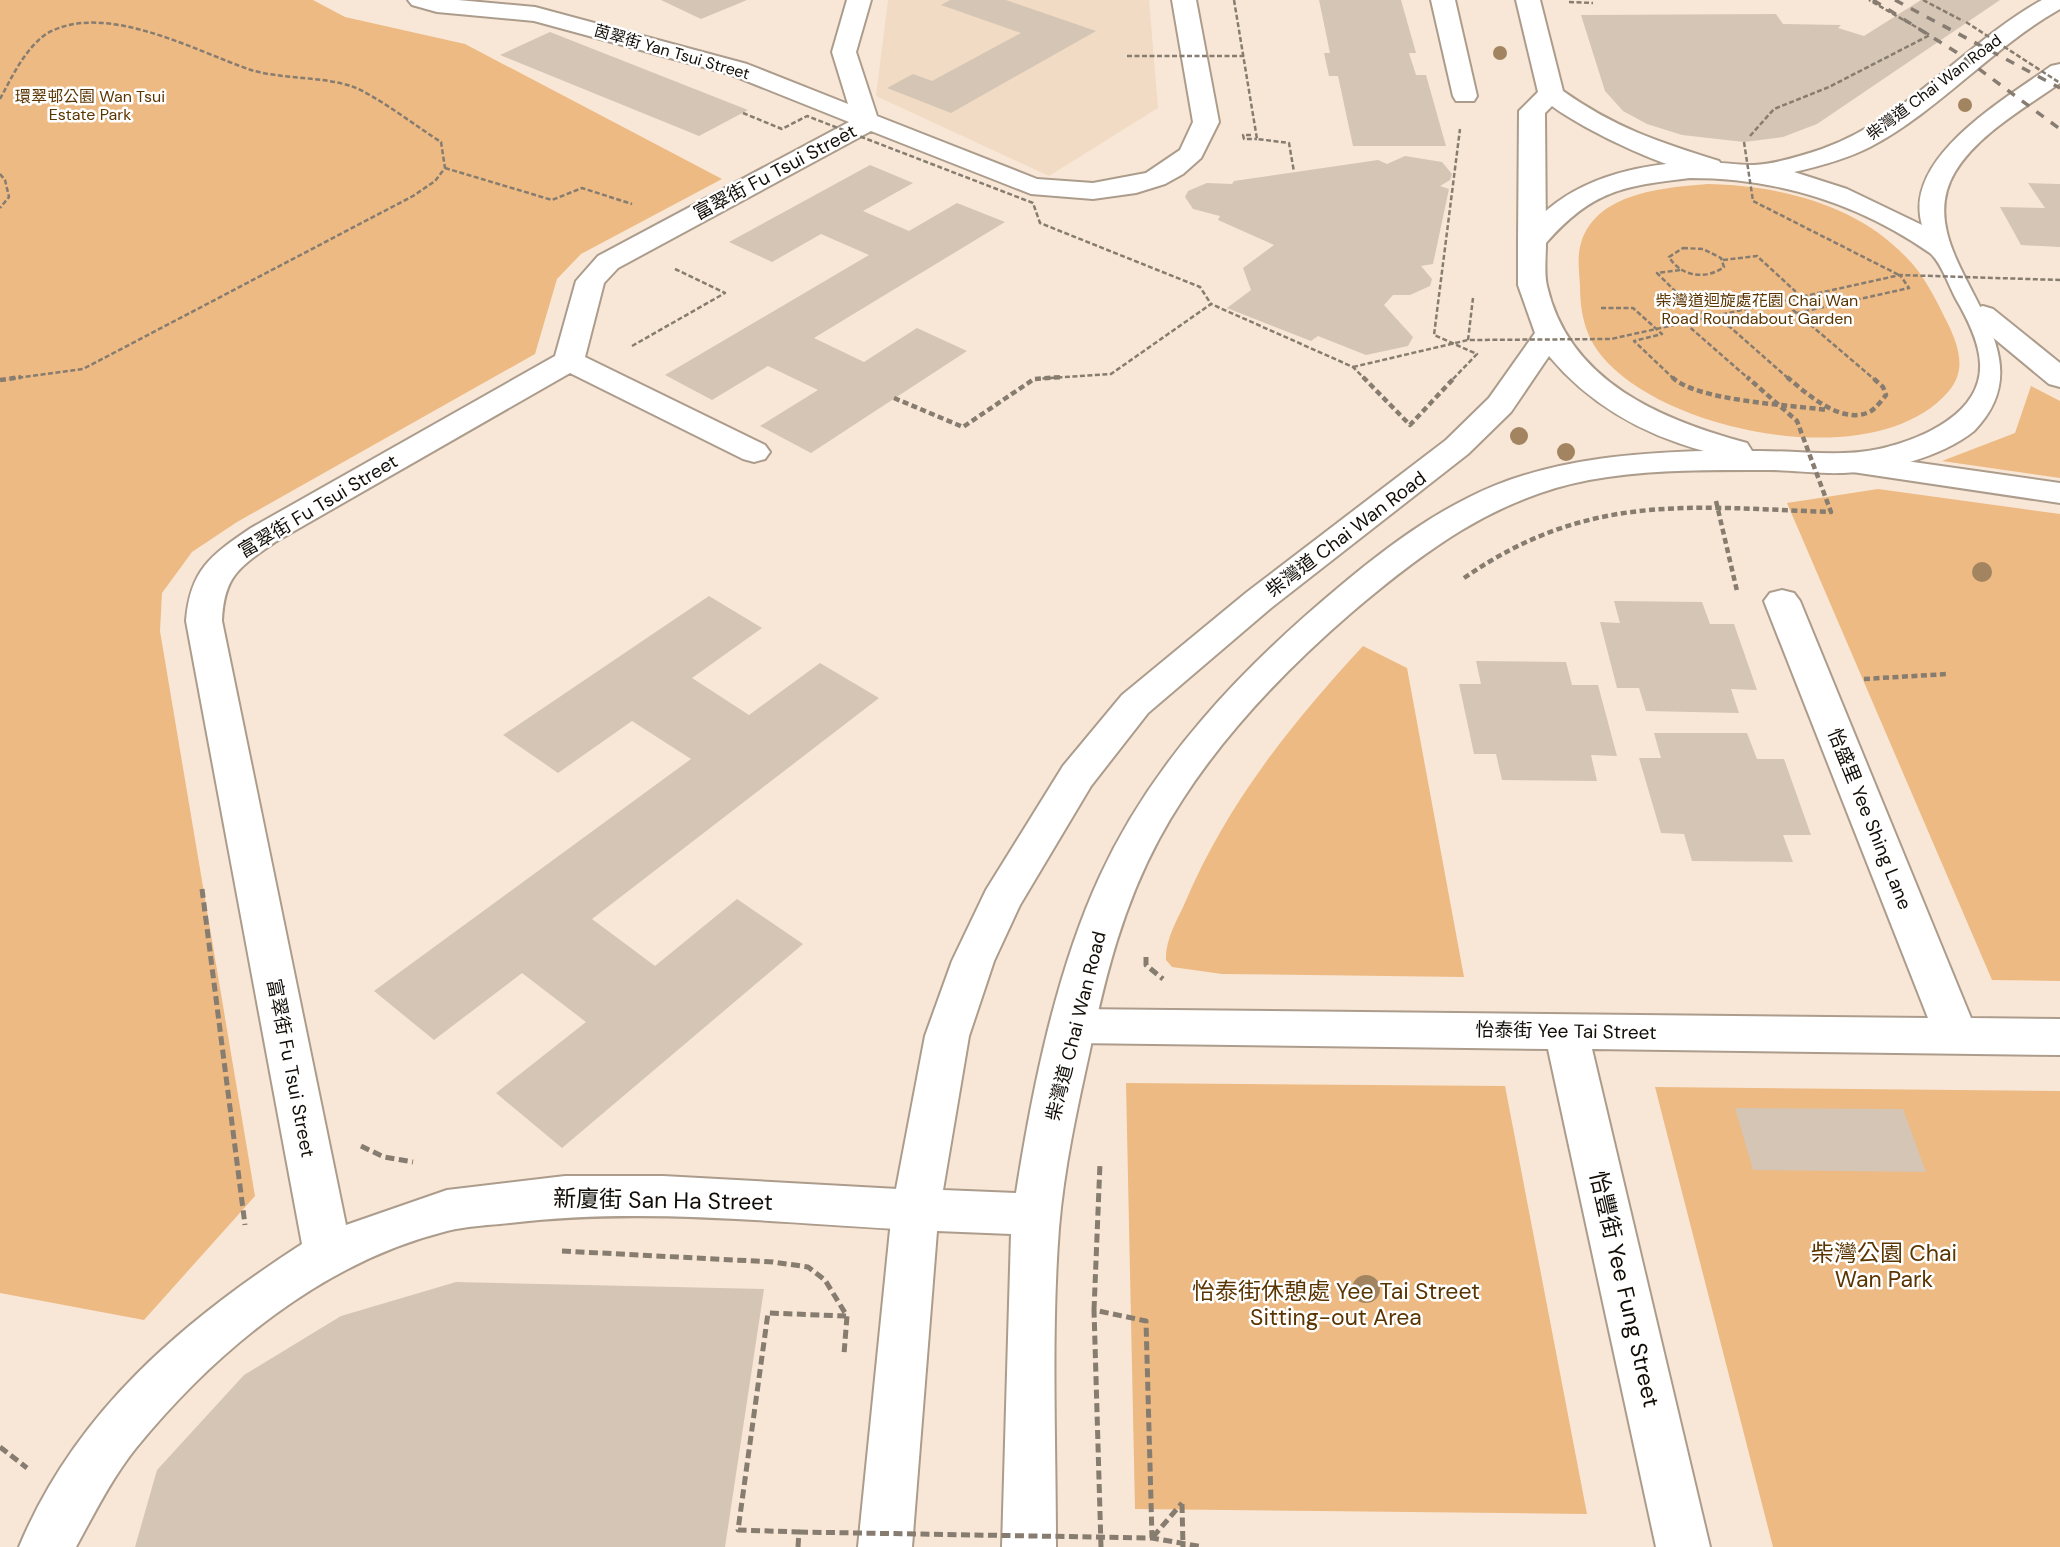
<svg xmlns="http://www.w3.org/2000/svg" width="2060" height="1547" font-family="'DM Sans','Noto Sans TC',sans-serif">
  <rect width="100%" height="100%" fill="#f8e7d6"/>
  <path fill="#f1dbc4" d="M888,0H1149L1158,108L1049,176L876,96Z"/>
  <path fill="#edba83" d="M0,0H313L345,17L465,44L722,179L581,254L557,279L535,354L237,522L192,552L162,593L160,631L255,1196L144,1320L0,1293Z
    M1707,184C1777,185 1856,204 1906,257C1925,276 1936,300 1948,324C1959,347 1967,371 1948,392C1877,474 1674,434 1607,362C1586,340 1580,315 1580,285C1579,271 1577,256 1581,243C1597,192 1663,188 1707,184Z
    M2031,386L2060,401V478L1942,461L2015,433Z
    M1878,489L2060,514V981L1992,980L1787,503Z
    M1363,646L1407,668L1464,977L1222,974L1172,967L1166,960C1165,941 1176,922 1184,905C1226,805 1290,725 1363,646Z
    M1126,1083L1505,1086L1587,1514L1135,1509Z
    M1655,1087L2060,1091V1547H1773Z"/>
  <path fill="#d5c5b4" d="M661,0H747L701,19Z
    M950,0H1006L1096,31L951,113L887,88L913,74L932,81L1021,33L941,5Z
    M1319,0H1401L1416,53H1409L1416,75H1426L1446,146H1353L1338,76H1329L1324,53H1330Z
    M1921,0H2000L1817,124L1783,137L1744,142L1682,135L1647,124L1623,111L1605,91L1581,15L1776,14L1783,24L1841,25L1838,28L1864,36Z
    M550,32L748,110L699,136L500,55Z
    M1405,156L1442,162L1452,174L1450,180L1440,186L1449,189L1433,264L1421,266L1432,279L1430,286L1410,295H1393L1384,305L1413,337L1408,346L1366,355L1318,336L1311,341L1227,308L1251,290L1243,268L1274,245L1218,220L1220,216L1193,209L1185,197L1188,191L1207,183L1232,184L1234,181L1378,160L1387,164Z
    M870,165L913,183L863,211L909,231L957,203L1005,222L814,338L864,362L917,328L967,351L811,453L760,426L818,390L768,366L712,400L665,375L869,255L821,234L772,262L729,242Z
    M2028,183L2060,184V247L2021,245L2000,207L2045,208Z
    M709,596L762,628L692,678L749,715L820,663L879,698L592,919L655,966L737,899L803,944L562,1148L496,1093L586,1022L522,973L434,1040L374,991L691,759L632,721L558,773L503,735Z
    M1614,601L1702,602L1710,624H1734L1757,690L1731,689L1739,713L1646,711L1639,688H1617L1600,622L1620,623Z
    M1476,661L1566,662L1572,685H1598L1617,756L1591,755L1597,781L1502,780L1496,754H1474L1459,684H1481Z
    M1654,733H1747L1757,759H1784L1811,835H1783L1793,862L1692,861L1684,834L1661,833L1639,758H1661Z
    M1735,1108L1903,1109L1926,1172L1753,1170Z
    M456,1282L764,1289L725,1547H135L157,1470L244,1375L341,1316Z"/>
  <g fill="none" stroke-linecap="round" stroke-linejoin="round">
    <g stroke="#ac9c8c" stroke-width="4">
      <path id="minor" d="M408,0H458L535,7L747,64L848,104L832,52L847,0H871L856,52L877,116L1037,179L1093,183L1146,173L1180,150L1193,122L1172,0H1196L1219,122L1201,158L1183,174L1165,184L1136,193L1093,199L1031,194L871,131L618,268L604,283L585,357L765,445L770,452L765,459L754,462L743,459L570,373L275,542C240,567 224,575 222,621L346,1225L447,1190L565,1176H663L916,1190L933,1196L940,1210L933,1224L916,1230C781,1223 644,1207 510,1223C490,1225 467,1226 447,1231C323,1262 216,1350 136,1448C112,1478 94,1514 76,1547H19C75,1412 183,1321 302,1244L186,621C190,570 211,555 251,528L555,356L576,281L598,256L849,122L729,74L534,21L437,12L412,5Z
        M1431,0H1455L1477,96L1474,101H1456L1453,96Z
        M1516,0H1540L1563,91C1615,128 1659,142 1719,161L1723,167L1719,173C1685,181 1581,128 1552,106L1545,113L1546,242L1542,248H1522L1518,242L1519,111L1538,92Z
        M1782,590L1794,593L1800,601L1971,1018L2060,1019V1055L1592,1049L1710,1547H1656L1548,1049L1073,1043L1058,1038L1051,1026L1058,1014L1073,1009L1928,1018L1764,601L1770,593Z"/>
    </g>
    <g stroke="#ac9c8c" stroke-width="4">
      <path id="major" d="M2042,0H2060V9C1991,48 1940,110 1870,147C1846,159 1821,166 1794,172L1847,189L1922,225C1902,157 2006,99 2051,66L2060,64V83C2025,108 1978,134 1955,172C1903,259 2060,343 1974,431C1940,458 1885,471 1843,473C1819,474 1794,470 1769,470C1709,470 1648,469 1589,480C1494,498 1423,552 1351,613C1277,677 1206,752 1159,839C1123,906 1105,976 1090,1050C1077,1109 1064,1168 1059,1228C1051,1333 1056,1441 1056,1547H1002L1011,1234L937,1231L912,1547H858L892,1210L925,1036L952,961L986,890L1063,766L1122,695L1247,592L1446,440L1489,398L1535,333L1518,285V242C1558,184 1623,166 1690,162C1712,161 1733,165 1754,165C1775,164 1801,156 1822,149C1907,119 1965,43 2042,0ZM1690,178C1777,178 1858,203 1930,253C1941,262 1949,286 1956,299C1967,318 1979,341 1980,363C1983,414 1920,440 1879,449C1837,458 1794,450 1752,451L1747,443C1662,420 1569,382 1547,286C1544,273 1546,257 1546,243C1593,190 1623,186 1690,178ZM1549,356C1590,405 1642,434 1704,451C1634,453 1562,459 1496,485C1437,509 1387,547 1339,587C1242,668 1153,761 1100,876C1056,971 1032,1090 1016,1193L943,1190L969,1036L994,961L1020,905L1091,786L1148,713L1271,608L1468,454L1511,412Z"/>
    </g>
    <g stroke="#ac9c8c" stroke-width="4">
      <path id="highway" d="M1983,306L1993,309L2060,363V387L2049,384L1973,321L1968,315L1973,309Z
        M1850,453L2060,483V503L1839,470L1834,463L1839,456Z"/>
    </g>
    <path stroke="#877c70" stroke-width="2.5" stroke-dasharray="5 2.5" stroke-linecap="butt" d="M1234,0L1257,139L1289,143L1294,172
      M1923,0L1963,21
      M1569,2L1593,3
      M0,99C12,77 24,50 46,34C104,0 195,51 251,70C280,79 319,76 351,86C376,95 417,127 441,142L445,168L435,181L413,196L83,369L8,379
      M1251,135H1243L1244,139H1257
      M1750,136L1774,109L1829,87L1930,35L1869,0
      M445,168L552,200L582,188L632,204
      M0,174L5,180L9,197L0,208
      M1683,248L1703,249L1721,258L1724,267C1706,280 1681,277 1669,257Z
      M1723,260L1757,256L1795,291L1793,310L1874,379
      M1680,270L1657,273L1691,307L1730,327L1789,379
      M1601,308H1633L1662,334L1634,341L1674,379
      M1797,313L1909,288L1900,275
      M1468,340L1473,298
      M632,346L725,293L675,269
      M1035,379L1111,374L1211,304L1353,367L1365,379
      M1453,379L1477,354L1434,335L1460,129"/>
    <path stroke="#877c70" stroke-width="4.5" stroke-dasharray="6 3.5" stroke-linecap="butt" d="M1363,377L1410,425L1455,377
      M1672,377C1696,401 1791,405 1827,410
      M1787,377C1806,393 1843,427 1871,411C1876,408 1882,400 1886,395L1883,387L1872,377
      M0,380L21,377
      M894,398L963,427L1034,379L1062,377
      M1716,501L1737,591
      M1864,679L1947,674"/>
    <path stroke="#877c70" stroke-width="5" stroke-dasharray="9 4.5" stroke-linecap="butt" d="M202,889L245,1225
      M1146,957V965L1163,979
      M361,1146L384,1157L413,1162
      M562,1251L773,1262L808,1267L825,1280L847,1316L844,1354
      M1094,1310L1100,1163
      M0,1447L27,1468
      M1182,1504L1183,1547
      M1153,1537L1182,1503
      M798,1547L799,1532L738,1530L768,1313L846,1316
      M1101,1547L1094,1310L1146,1321L1152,1538"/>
    <use href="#minor" fill="#fff" fill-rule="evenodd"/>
    <use href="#major" fill="#fff" fill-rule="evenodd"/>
    <use href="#highway" fill="#fff" fill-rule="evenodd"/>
    <path stroke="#877c71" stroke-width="3.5" stroke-dasharray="9 9" stroke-linecap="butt" d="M1873,0L1956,52L2060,129
      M1895,0L2060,88"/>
    <path stroke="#877c70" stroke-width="2.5" stroke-dasharray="5 2.5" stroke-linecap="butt" d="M1966,22L2060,83
      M1127,56H1244
      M743,113L782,129L807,116L1033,203L1040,223L1200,287L1211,304
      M1744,142L1753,201L1899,275
      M1685,323L1749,379
      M1353,367L1468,340L1611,339L1900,275L2060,280"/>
    <path stroke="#877c70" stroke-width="4.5" stroke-dasharray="6 3.5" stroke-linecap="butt" d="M1464,578C1588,492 1689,507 1831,512L1797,421L1747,377"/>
    <path stroke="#877c70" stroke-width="5" stroke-dasharray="9 4.5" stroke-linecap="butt" d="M799,1532L1152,1538L1203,1547"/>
  </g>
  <g fill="#a28560">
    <circle cx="1500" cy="53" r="7"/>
    <circle cx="1965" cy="105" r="7"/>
    <circle cx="1519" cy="436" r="9"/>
    <circle cx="1566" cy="452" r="9"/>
    <circle cx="1982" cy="572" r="10"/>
    <circle cx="1366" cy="1289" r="14"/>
  </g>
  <g text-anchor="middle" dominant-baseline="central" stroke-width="5" stroke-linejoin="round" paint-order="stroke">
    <g font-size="16" fill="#120d07" stroke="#fff">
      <text transform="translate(672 52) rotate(16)">茵翠街 Yan Tsui Street</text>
      <text transform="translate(1934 87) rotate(-37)">柴灣道 Chai Wan Road</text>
    </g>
    <g font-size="16" fill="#5b3500" stroke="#fff">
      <text x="90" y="96">環翠邨公園 Wan Tsui<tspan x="90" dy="18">Estate Park</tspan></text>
      <text x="1757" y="300">柴灣道迴旋處花園 Chai Wan<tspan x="1757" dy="18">Road Roundabout Garden</tspan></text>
    </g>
    <g font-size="19" fill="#120d07" stroke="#fff">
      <text transform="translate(775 172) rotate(-28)">富翠街 Fu Tsui Street</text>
      <text transform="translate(318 506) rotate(-31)">富翠街 Fu Tsui Street</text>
      <text transform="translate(1346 534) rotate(-37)">柴灣道 Chai Wan Road</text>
      <text transform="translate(1870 819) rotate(68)">怡盛里 Yee Shing Lane</text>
      <text transform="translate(1076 1026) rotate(-76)">柴灣道 Chai Wan Road</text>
      <text transform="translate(1566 1031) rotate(1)">怡泰街 Yee Tai Street</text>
      <text transform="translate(291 1068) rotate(79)">富翠街 Fu Tsui Street</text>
    </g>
    <g font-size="23" fill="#120d07" stroke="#fff">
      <text transform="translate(663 1200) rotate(1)">新廈街 San Ha Street</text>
      <text transform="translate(1625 1289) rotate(77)">怡豐街 Yee Fung Street</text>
    </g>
    <g font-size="23" fill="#5b3500" stroke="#fff">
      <text x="1884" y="1253">柴灣公園 Chai<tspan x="1884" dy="26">Wan Park</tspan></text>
      <text x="1336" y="1291">怡泰街休憩處 Yee Tai Street<tspan x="1336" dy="26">Sitting-out Area</tspan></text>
    </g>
  </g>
</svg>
